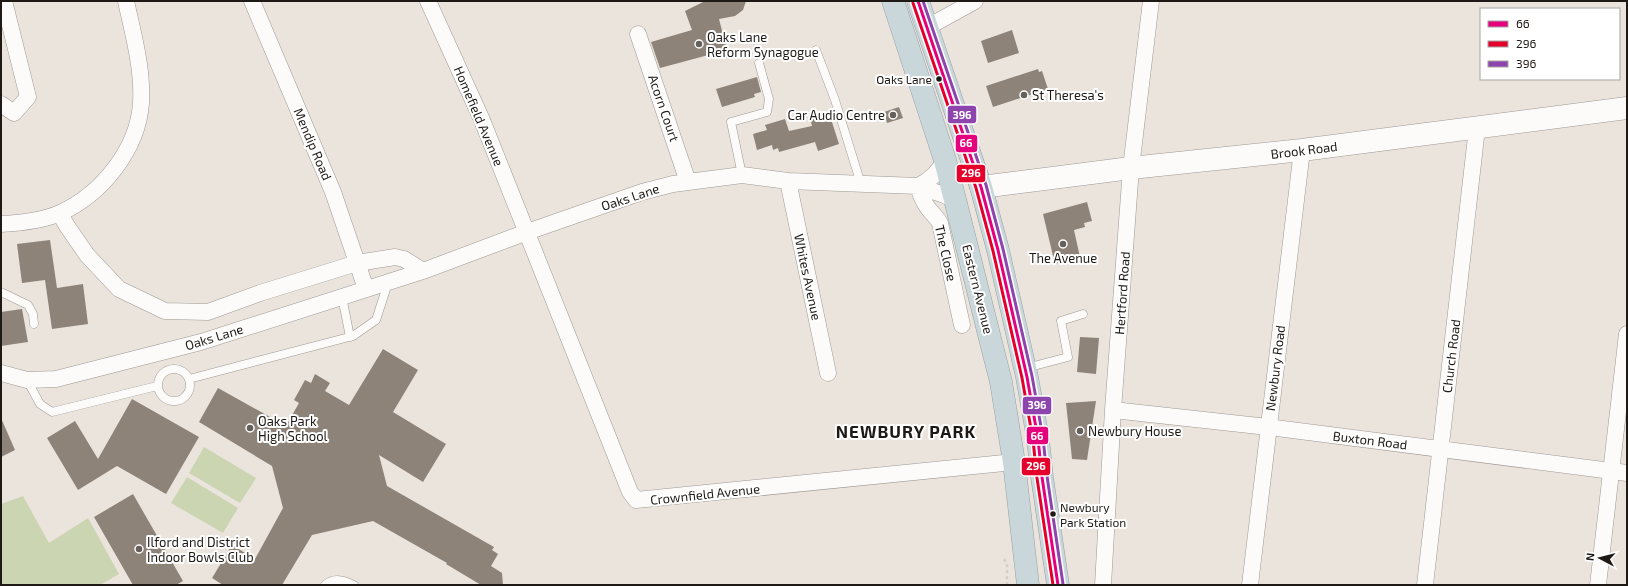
<svg xmlns="http://www.w3.org/2000/svg" width="1628" height="586" font-family="'Exo 2',sans-serif">
  <rect width="100%" height="100%" fill="#ebe4dd"/>
  <path fill="#cbd5b2" d="M204,447L256,478L240,503L189,473Z
    M187,477L238,508L223,533L171,503Z
    M23,496L49,543L88,518L119,574L100,585H1V504Z"/>
  <path fill="#8d8379" d="M705,1H746L743,10L735,16L719,19L727,50L660,68L651,42L692,30L685,11Z
    M1012,30L1019,53L988,63L981,41Z
    M1038,69L1039,72L1042,71L1048,89L993,107L986,86Z
    M757,77L761,92L754,94L755,97L722,107L716,89Z
    M899,107L903,118L887,123L884,112Z
    M826,112L829,119H831L839,144L818,151L815,142L779,152L778,148L773,150L772,145L757,150L753,134L767,130L765,125L785,119L789,131L812,126L810,118Z
    M1087,202L1092,221L1084,223L1085,227L1074,230L1080,257L1055,264L1043,214Z
    M50,240L57,288L83,284L88,324L52,329L45,280L22,283L17,244Z
    M22,309L28,342L1,346V312Z
    M1080,337L1099,338L1096,374L1077,372Z
    M383,349L418,370L393,412L446,444L423,482L379,455L387,486L494,547L492,550L498,554L491,566L502,573L503,585H481L446,564L447,563L373,521L312,535L282,585H223L212,578L232,545L255,559L283,508L272,466L199,422L218,388L286,426L299,403L294,400L305,380L311,383L315,374L330,383L325,391L349,405Z
    M132,399L199,437L166,494L117,466L78,490L47,438L75,421L98,459Z
    M1096,401L1087,460L1072,459L1066,403Z
    M1,418L15,450L1,457Z
    M133,494L183,581L176,585H133L94,517Z"/>
  <g fill="none" stroke-linecap="round" stroke-linejoin="round">
    <g stroke="#9d9893" stroke-width="9">
      <path id="lane" d="M816,50L835,100L861,184
        M742,175L731,122L767,112L769,99L759,63
        M1,292L28,305L33,314L34,324
        M342,297L350,337
        M1026,368L1068,357L1061,321L1083,314
        M158 385a16 16 0 1 1 32 0a16 16 0 1 1-32 0Z
        M189,379L353,336L376,320L388,283
        M27,380L40,404L52,412L157,386
        M325,585C334,577 344,580 354,585"/>
    </g>
    <g stroke="#9d9893" stroke-width="17">
      <path id="street" d="M252,1L333,192L366,289
        M428,1L482,120L630,492L636,500L1014,462
        M926,28L975,1
        M638,34L688,182
        M1,104L14,113L28,97L4,1
        M788,181L828,373
        M918,186C920,193 922,199 926,205C930,212 936,216 940,223L962,325
        M918,186C931,180 938,172 945,160
        M60,214L67,226L87,255L119,289L165,311L208,312L260,293L357,263L395,257L404,259L423,271
        M1,224C21,223 42,221 60,213C102,194 138,149 141,103C143,68 133,34 126,1
        M1,373L27,380L56,379L201,342L423,271L527,232L642,192L673,184L742,175L788,181L918,186L944,195L956,200
        M1113,410L1268,427L1627,473
        M1103,585L1113,410L1131,168L1151,1
        M1250,585L1302,150
        M1425,585L1477,128
        M1598,585L1627,334"/>
    </g>
    <g stroke="#9d9893" stroke-width="23">
      <path id="secondary" d="M981,187L1131,168L1302,150L1627,108"/>
    </g>
    <g stroke="#95a0a2" stroke-width="23">
      <path id="highway" d="M893,1L945,160L1001,382L1014,462L1028,585
        M918,1L981,187L998,250L1027,377L1038,439L1042,477L1058,585"/>
    </g>
    <path stroke="#d1cecc" stroke-width="2.5" stroke-dasharray="3 3" stroke-linecap="butt" d="M1004,559L1007,564V585"/>
    <use href="#lane" stroke="#fcfbfa" stroke-width="8"/>
    <use href="#street" stroke="#fcfbfa" stroke-width="16"/>
    <use href="#secondary" stroke="#fcfbfa" stroke-width="22"/>
    <use href="#highway" stroke="#c9d6da" stroke-width="22"/>
    <g stroke="#fff" stroke-width="6">
      <path id="bus-1" d="M918,1L981,187L998,250L1027,377L1038,439L1042,477L1058,585"/>
    </g>
    <g stroke="#fff" stroke-width="6">
      <path id="bus-2" d="M913,3L976,188L993,251L1022,378L1033,440L1037,478L1053,585"/>
    </g>
    <g stroke="#fff" stroke-width="6">
      <path id="bus-3" d="M923,1L986,185L1003,249L1032,376L1043,438L1047,476L1063,584"/>
    </g>
    <use href="#bus-1" stroke="#e5007d" stroke-width="3"/>
    <use href="#bus-2" stroke="#e4002b" stroke-width="3"/>
    <use href="#bus-3" stroke="#8e44ad" stroke-width="3"/>
  </g>
  <g fill="#66605b" stroke="#fff" stroke-width="1.5">
    <circle cx="699" cy="44" r="4"/>
    <circle cx="1024" cy="95" r="4"/>
    <circle cx="893" cy="115" r="4"/>
    <circle cx="1063" cy="244" r="4"/>
    <circle cx="250" cy="428" r="4"/>
    <circle cx="1080" cy="431" r="4"/>
    <circle cx="139" cy="549" r="4"/>
  </g>
  <g fill="#1e1915" stroke="#fff" stroke-width="1.5">
    <circle cx="939" cy="79" r="3.5"/>
    <circle cx="1053" cy="514" r="3.5"/>
  </g>
  <g text-anchor="middle" dominant-baseline="central" stroke-width="4" stroke-linejoin="round" paint-order="stroke">
    <g font-size="12" fill="#1e1915" stroke="#fff" text-anchor="end">
      <text x="932" y="79">Oaks Lane</text>
      <text x="1060" y="507" text-anchor="start">Newbury<tspan x="1060" dy="15">Park Station</tspan></text>
    </g>
    <g font-size="13" fill="#1e1915" stroke="#fff" text-anchor="start">
      <text x="707" y="37">Oaks Lane<tspan x="707" dy="15">Reform Synagogue</tspan></text>
      <text x="1032" y="95">St Theresa's</text>
      <text x="885" y="115" text-anchor="end">Car Audio Centre</text>
      <text x="1063" y="258" text-anchor="middle">The Avenue</text>
      <text x="258" y="421">Oaks Park<tspan x="258" dy="15">High School</tspan></text>
      <text x="1088" y="431">Newbury House</text>
      <text x="147" y="542">Ilford and District<tspan x="147" dy="15">Indoor Bowls Club</tspan></text>
    </g>
    <g font-size="13" fill="#1e1915" stroke="#fff">
      <text transform="translate(664 108) rotate(71)">Acorn Court</text>
      <text transform="translate(479 116) rotate(67)">Homefield Avenue</text>
      <text transform="translate(313 144) rotate(67)">Mendip Road</text>
      <text transform="translate(1304 150) rotate(-7)">Brook Road</text>
      <text transform="translate(630 197) rotate(-18)">Oaks Lane</text>
      <text transform="translate(946 253) rotate(77)">The Close</text>
      <text transform="translate(808 277) rotate(78)">Whites Avenue</text>
      <text transform="translate(978 289) rotate(76)">Eastern Avenue</text>
      <text transform="translate(1122 293) rotate(-86)">Hertford Road</text>
      <text transform="translate(214 337) rotate(-17)">Oaks Lane</text>
      <text transform="translate(1451 356) rotate(-83)">Church Road</text>
      <text transform="translate(1275 368) rotate(-83)">Newbury Road</text>
      <text transform="translate(1370 440) rotate(7)">Buxton Road</text>
      <text transform="translate(705 494) rotate(-6)">Crownfield Avenue</text>
    </g>
    <g font-size="17" font-weight="bold" letter-spacing="1" fill="#1e1915" stroke="#fff">
      <text x="906" y="431">NEWBURY PARK</text>
    </g>
  </g>
  <g stroke="#fff" stroke-width="1.5">
    <rect x="947" y="105" width="30" height="19" rx="4" fill="#8e44ad"/>
    <rect x="955" y="134" width="23" height="19" rx="4" fill="#e5007d"/>
    <rect x="956" y="164" width="30" height="19" rx="4" fill="#e4002b"/>
    <rect x="1022" y="396" width="30" height="19" rx="4" fill="#8e44ad"/>
    <rect x="1026" y="426" width="23" height="19" rx="4" fill="#e5007d"/>
    <rect x="1021" y="457" width="30" height="19" rx="4" fill="#e4002b"/>
  </g>
  <g font-size="11" text-anchor="middle" font-weight="bold" fill="#fff">
    <text x="962" y="119">396</text>
    <text x="966" y="147">66</text>
    <text x="971" y="177">296</text>
    <text x="1037" y="409">396</text>
    <text x="1037" y="440">66</text>
    <text x="1036" y="470">296</text>
  </g>
  <rect width="1628" height="586" fill="none" stroke="#1e1915" stroke-width="4"/>
  <rect x="1480" y="8" width="140" height="72" fill="#ffffff" stroke="#a5a3a1"/>
  <rect x="1488" y="21" width="20" height="6" fill="#e5007d" stroke="#a5a3a1"/>
  <text x="1516" y="28" font-size="12" fill="#1e1915">66</text>
  <rect x="1488" y="41" width="20" height="6" fill="#e4002b" stroke="#a5a3a1"/>
  <text x="1516" y="48" font-size="12" fill="#1e1915">296</text>
  <rect x="1488" y="61" width="20" height="6" fill="#8e44ad" stroke="#a5a3a1"/>
  <text x="1516" y="68" font-size="12" fill="#1e1915">396</text>
  <g transform="translate(1600 558) rotate(277)" stroke="#ffffff" stroke-width="3" paint-order="stroke">
  <path d="M0-3L7 15L0 10L-7 15Z" fill="#1e1915"/>
  <text y="-6" font-size="11" font-weight="bold" text-anchor="middle" fill="#1e1915">N</text>
  </g>
</svg>
